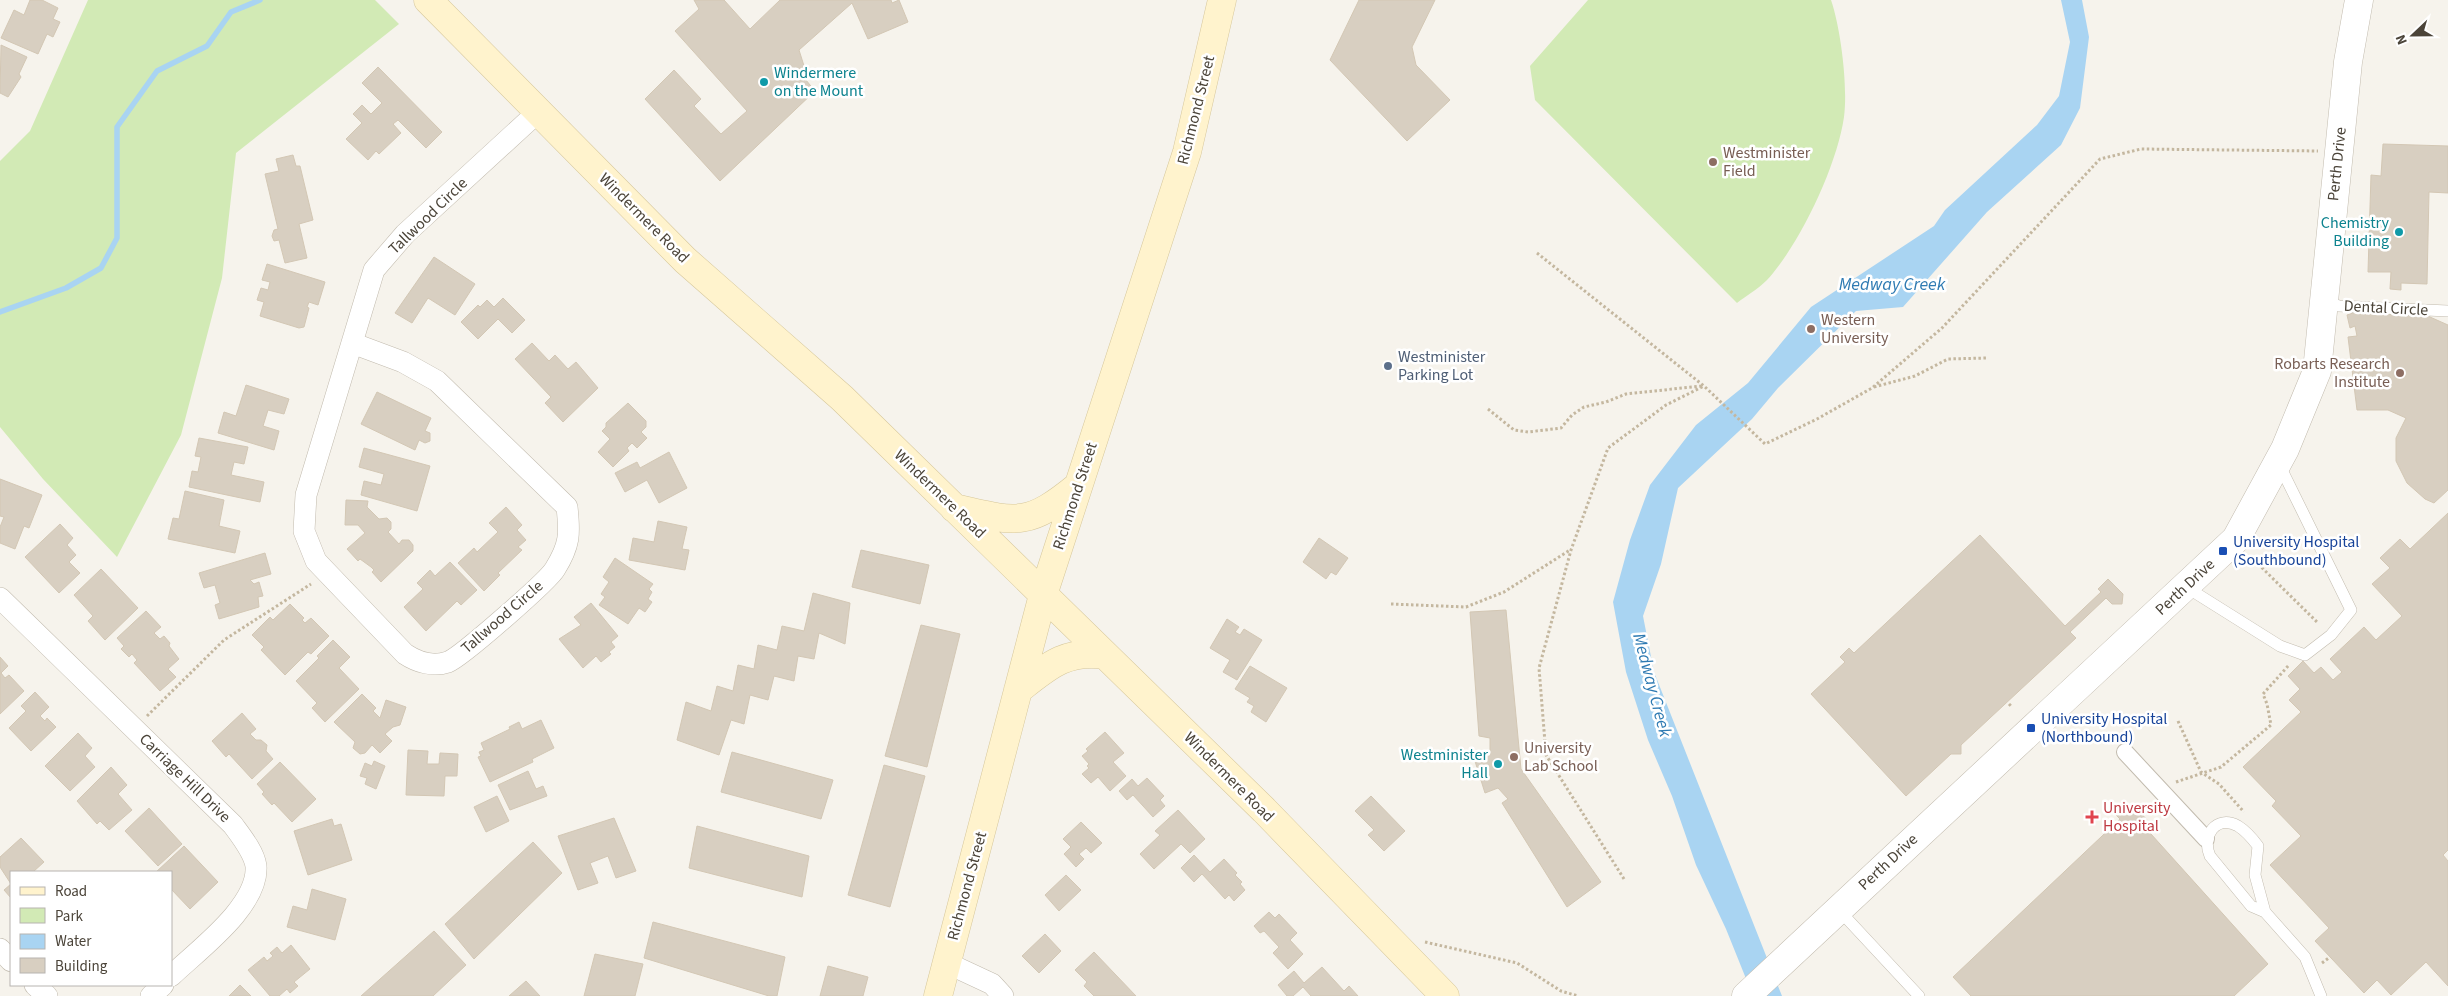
<svg xmlns="http://www.w3.org/2000/svg" width="2448" height="996" font-family="'Source Sans 3',sans-serif">
  <rect width="100%" height="100%" fill="#f6f3ec"/>
  <path fill="#d2eab5" d="M88,0H375L399,24L236,153L222,278L181,435L117,557L43,479L0,427V161L30,131Z
    M1588,0H1831C1841,29 1848,87 1844,117C1837,166 1800,244 1767,280C1758,289 1746,296 1737,303L1535,100L1530,66Z"/>
  <path fill="#a9d4f2" d="M2061,0H2082L2089,37L2080,108L2061,145L1987,212L1903,307L1856,311L1778,388L1752,419L1678,488L1661,564L1643,616L1654,672L1782,996H1753L1726,929L1696,865L1672,796L1648,740L1626,672L1613,602L1630,540L1650,485L1696,425L1748,383L1811,307L1934,226L1945,210L2037,125L2059,96L2070,42Z"/>
  <g fill="none" stroke-linecap="round" stroke-linejoin="round">
    <path stroke="#a9d4f2" stroke-width="5.5" d="M0,312L66,288L101,268L117,238V127L157,71L207,46L231,12L260,0"/>
  </g>
  <path fill="#d8cfc1" stroke="#d3c7b4" d="M30,0H42L58,8L53,19L60,22L53,37L47,34L38,54L1,38L14,10L24,15Z
    M694,0H724L750,29L780,0H891L892,3L899,0L908,22L868,39L852,3L799,50L805,69L801,74L815,91L720,181L645,99L674,70L701,99L694,106L721,134L747,111L675,31L699,9Z
    M1359,0H1435L1412,47L1416,65L1450,100L1407,141L1330,60Z
    M1,45L27,57L19,74L21,77L8,97L0,93Z
    M378,67L442,132L426,148L398,120L393,124L401,133L379,154L376,151L368,160L346,139L362,123L353,114L362,105L371,114L382,103L362,83Z
    M2383,144L2448,146V193L2429,192L2427,284L2401,283V290L2390,289L2391,272H2368L2371,175L2381,176Z
    M293,155L296,166H300L313,220L299,224L307,258L285,263L279,240L274,241L272,236L274,230L278,229L265,174L279,171L276,159Z
    M434,257L475,284L455,315L428,298L412,323L395,313Z
    M267,264L325,282L318,305L309,302L307,307L309,308L304,327L299,328L260,316L264,302L257,300L261,288L268,290L270,282L262,280Z
    M503,298L525,320L512,333L498,319L478,339L461,322L478,305L480,307L487,300L494,307Z
    M2362,310L2421,313L2448,325V490L2434,503L2425,499L2407,483L2396,461V438L2406,418L2388,410H2357L2348,337L2357,336L2355,326L2350,328L2347,315Z
    M532,343L549,361L555,355L568,369L576,362L598,388L563,422L545,403L551,397L515,359Z
    M246,385L289,399L284,414L268,410L263,426L279,431L274,450L218,433L224,412L236,416Z
    M377,392L431,418L425,431L430,433V441L425,443L419,440L415,450L361,424Z
    M628,403L646,421V427L641,432L647,438L637,448L632,443L627,448L629,451L613,467L598,452L610,439L602,431L606,427V423Z
    M199,438L248,447L244,464L234,462L231,475L264,482L260,502L189,487L192,471L198,472L201,457L195,456Z
    M364,448L430,466L417,511L361,495L364,481L381,485L384,474L359,467Z
    M669,452L687,488L659,503L647,480L625,492L615,473L637,462L640,468Z
    M0,479L42,495L29,528L24,526L15,549L0,543V527L4,517L0,516Z
    M185,491L224,500L219,526L240,531L235,553L168,539L173,518L179,519Z
    M346,500L368,501L367,507L379,519L387,518L391,522V529L388,532L399,544L402,540H409L413,545V551L381,582L372,572L374,570L371,567L360,559L358,561L347,549L365,533L358,525H345Z
    M506,507L522,525L517,530L526,540L518,547L522,550L498,573L500,575L484,591L458,563L474,548L477,552L498,532L489,523Z
    M2448,513V850L2443,855L2448,861V986L2426,962L2391,995L2377,980L2364,993L2315,941L2329,928L2270,865L2301,836L2272,806L2276,801L2243,767L2301,712L2289,700L2300,689L2288,676L2303,661L2314,673L2321,667L2333,680L2342,672L2330,659L2364,627L2376,640L2402,616L2372,584L2390,568L2380,558L2400,539L2410,549Z
    M658,521L687,527L682,549L689,550L685,570L629,560L633,538L654,542Z
    M60,524L73,538L67,545L76,555L69,562L80,573L59,593L25,557Z
    M1980,535L2065,626L2101,592L2098,589L2108,579L2123,594L2122,604H2112L2106,598L2070,632L2076,638L1961,745V754H1951L1906,796L1811,694L1845,662L1840,657L1849,648L1854,653Z
    M1319,538L1348,558L1336,575L1331,572L1326,579L1303,562Z
    M861,550L929,565L920,604L852,587Z
    M265,553L271,574L250,580L254,584L259,582L263,596L258,597L259,607L219,619L215,605L220,603L215,585L204,588L199,573Z
    M615,558L653,584L649,589L652,592L648,599L652,602L645,612L639,608L628,624L599,605L605,597L601,594L609,582L603,577Z
    M450,562L477,590L461,605L457,601L426,631L404,607L423,589L417,583L430,570L435,576Z
    M101,569L138,608L105,640L88,621L93,616L74,595Z
    M813,593L850,603L845,644L819,633L814,659L798,656L794,681L774,676L768,700L750,695L744,724L731,720L719,755L677,740L686,702L711,711L717,686L733,691L738,665L754,669L758,645L777,650L782,626L804,631Z
    M591,603L618,636L611,642L615,647L609,652L611,654L601,662L596,656L583,668L559,639L581,625L574,617Z
    M290,604L304,618L302,620L305,623L311,618L329,636L311,654L308,652L285,675L261,650L264,647L252,635L270,617L273,620Z
    M1506,610L1521,769L1601,882L1567,907L1502,803L1508,799L1498,788L1485,793L1474,758L1490,754V738L1479,736L1470,612Z
    M146,611L161,627L154,633L160,639L164,636L170,643L169,646L179,659L168,669L176,677L160,691L134,663L137,660L132,654L129,657L121,649L124,646L117,638Z
    M1227,619L1239,627L1235,632L1240,635L1244,629L1262,640L1237,680L1223,672L1230,660L1210,648Z
    M921,625L960,634L927,767L885,756Z
    M333,640L350,657L339,668L359,689L325,722L312,708L317,703L296,681L319,658L317,656Z
    M0,657L8,666L1,673L5,678L9,675L24,691L0,714Z
    M1250,666L1287,688L1266,722L1251,712L1254,706L1247,702L1250,698L1235,689Z
    M35,692L49,707L40,716L45,721L47,718L56,727L31,751L9,728L26,711L21,706Z
    M362,694L376,708L373,711L380,718L386,700L406,707L400,725L393,727L385,734L392,741L380,753L372,745L365,753L360,754L353,748L355,742L334,722Z
    M242,713L256,729L250,734L256,740H261L267,745L266,751L273,759L252,779L229,754L226,757L212,741Z
    M541,720L554,748L532,759L533,762L490,782L478,757L481,756L479,752L484,750L481,743L510,729L509,727L519,722L522,729Z
    M1105,732L1124,753L1113,762L1126,776L1110,791L1098,777L1091,783L1082,774L1089,768L1087,766L1089,764L1082,756L1088,751L1086,749Z
    M78,733L92,748L85,756L95,767L70,791L45,766Z
    M408,750L428,751L427,764H439L440,753L458,754L457,776H445L444,796L406,795Z
    M732,752L833,780L821,819L721,792Z
    M374,761L385,766L376,789L365,784L367,778L360,776L365,763L372,766Z
    M280,762L316,799L292,822L274,803L272,805L262,794L264,792L257,784Z
    M884,765L925,776L890,907L848,895Z
    M111,767L127,785L118,794L132,810L109,830L100,821L97,824L77,801Z
    M528,771L536,789L543,786L547,796L510,810L498,785Z
    M1147,778L1164,796L1160,800L1165,806L1153,817L1133,795L1127,800L1119,791L1132,779L1138,786Z
    M497,796L509,821L486,832L474,807Z
    M1371,796L1405,831L1384,851L1368,835L1374,830L1355,811Z
    M2133,804L2147,820L2142,824L2268,964L2234,996H1971L1953,977L2120,819L2116,815Z
    M149,808L182,844L158,866L125,831Z
    M1178,810L1205,839L1190,853L1181,844L1154,869L1140,854L1160,835L1155,831Z
    M614,818L636,871L616,878L608,856L590,863L598,883L578,890L558,836Z
    M332,819L334,826L341,824L352,860L308,875L294,831Z
    M1081,822L1102,843L1091,853L1086,848L1079,854L1084,859L1076,867L1064,854L1071,847L1063,839Z
    M697,826L809,856L802,897L689,868Z
    M21,838L44,862L33,872H11V898L4,890L11,884L0,867V857Z
    M533,842L562,873L474,959L445,924Z
    M184,846L218,882L190,909L171,889V872H156Z
    M1194,855L1210,872L1224,859L1237,873L1235,875L1242,882L1240,884L1245,890L1234,901L1229,895L1225,899L1202,874L1194,882L1181,868Z
    M1066,875L1081,890L1059,911L1045,895Z
    M312,889L346,899L335,940L287,927L293,906L307,910Z
    M1269,912L1275,918L1279,914L1297,933L1290,940L1303,954L1288,969L1273,953L1279,947L1264,931L1260,933L1254,926Z
    M653,922L785,957L777,996H769L644,958Z
    M434,931L466,965L433,996H361Z
    M1045,934L1061,951L1039,973L1022,956Z
    M291,945L310,969L294,982L298,986L290,993L287,989L279,996H270L248,970L264,957L267,961L273,956L270,953L277,947L282,953Z
    M1094,952L1136,996H1094L1084,986L1087,982L1075,970Z
    M595,954L643,964L635,996H584Z
    M828,966L868,977L863,996H820Z
    M1322,967L1344,991L1349,986L1358,996H1311L1303,987L1293,996H1287L1278,985L1294,971L1304,983Z
    M526,981L540,996H509Z
    M240,985L251,996H229Z"/>
  <g fill="none" stroke-linecap="round" stroke-linejoin="round">
    <g stroke="#c2bbae" stroke-width="12">
      <path id="service" d="M2324,301L2339,306L2448,311
        M2186,587L2280,646L2305,655L2331,635L2351,610L2279,464
        M1838,909L1919,996
        M2265,912L2255,875L2258,846C2252,838 2246,831 2238,826C2216,814 2201,836 2210,856L2251,906L2265,912L2305,957L2321,996"/>
    </g>
    <g stroke="#c2bbae" stroke-width="18">
      <path id="pedestrian" d="M2125,752L2206,839"/>
    </g>
    <g stroke="#c2bbae" stroke-width="22">
      <path id="minor" d="M352,343L403,362L437,381L567,507C570,534 570,545 555,569C548,581 461,657 448,662C433,667 417,662 405,654L316,561L304,531L306,495L374,270L405,234L539,111
        M0,598L233,825C241,836 254,852 256,866C259,906 198,950 171,976
        M0,949L11,961
        M947,963L992,984L1003,996
        M35,985L47,996
        M151,996L163,985"/>
    </g>
    <g stroke="#c2bbae" stroke-width="29">
      <path id="tertiary" d="M1746,996L2236,539L2285,449L2317,371L2348,62L2359,0"/>
    </g>
    <g stroke="#d6c79b" stroke-width="29">
      <path id="secondary" d="M428,0L685,260L842,398L1264,810L1445,996
        M954,508C1016,522 1027,528 1078,486
        M1018,690C1047,667 1066,649 1105,655
        M938,996L1043,595L1187,152L1222,0"/>
    </g>
    <path stroke="#c4b79f" stroke-width="3" stroke-dasharray="2.5 2.5" stroke-linecap="butt" d="M1537,253L1704,386L1765,444L1817,419L1872,388L1942,328L2100,159L2141,149L2318,151
      M1874,387L1915,376L1948,359L1988,358
      M1488,409L1514,430L1528,432L1545,430L1561,428L1572,415L1584,407L1606,402L1626,394L1701,386
      M2251,557L2318,623
      M1391,604L1466,607L1504,592L1570,550
      M2009,704L2012,707
      M147,716L224,640L311,584
      M2178,721L2201,772L2219,784L2244,812
      M2176,782L2221,767L2271,725L2267,704L2263,694L2289,665
      M2140,812L2151,803
      M1624,879L1546,755L1539,668L1571,550L1608,448L1666,405L1704,386
      M1425,942L1517,963L1561,991L1578,996
      M2322,963L2330,957"/>
    <use href="#service" stroke="#fff" stroke-width="11"/>
    <use href="#pedestrian" stroke="#fff" stroke-width="16"/>
    <use href="#minor" stroke="#fff" stroke-width="21"/>
    <use href="#tertiary" stroke="#fff" stroke-width="28"/>
    <use href="#secondary" stroke="#fff3cd" stroke-width="28"/>
  </g>
  <g fill="#0f9aa8" stroke="#fff" stroke-width="2">
    <circle cx="764" cy="82" r="5"/>
    <circle cx="2399" cy="232" r="5"/>
    <circle cx="1498" cy="764" r="5"/>
  </g>
  <g fill="#8d6e63" stroke="#fff" stroke-width="2">
    <circle cx="1713" cy="162" r="5"/>
    <circle cx="1811" cy="329" r="5"/>
    <circle cx="2400" cy="373" r="5"/>
    <circle cx="1514" cy="757" r="5"/>
  </g>
  <circle fill="#5c6f8a" stroke="#fff" stroke-width="2" cx="1388" cy="366" r="5"/>
  <g fill="#1a4fb4" stroke="#fff" stroke-width="2">
    <rect x="2218" y="546" width="10" height="10" rx="2.5"/>
    <rect x="2026" y="723" width="10" height="10" rx="2.5"/>
  </g>
  <path fill="#e0444e" stroke="#fff" stroke-width="2" d="M2089.5 809.5h5v5h5v5h-5v5h-5v-5h-5v-5h5z"/>
  <g text-anchor="middle" dominant-baseline="central" stroke-width="5" stroke-linejoin="round" paint-order="stroke">
    <g font-size="16" fill="#0d838f" stroke="#fff" text-anchor="end">
      <text x="774" y="73" text-anchor="start">Windermere<tspan x="774" dy="18">on the Mount</tspan></text>
      <text x="2389" y="223">Chemistry<tspan x="2389" dy="18">Building</tspan></text>
      <text x="1488" y="755">Westminister<tspan x="1488" dy="18">Hall</tspan></text>
    </g>
    <g font-size="16" fill="#4b4439" stroke="#fff">
      <text transform="translate(1196 110) rotate(-76)">Richmond Street</text>
      <text transform="translate(2337 164) rotate(-84)">Perth Drive</text>
      <text transform="translate(428 216) rotate(-44)">Tallwood Circle</text>
      <text transform="translate(644 218) rotate(45)">Windermere Road</text>
      <text transform="translate(2386 308) rotate(3)">Dental Circle</text>
      <text transform="translate(940 494) rotate(44)">Windermere Road</text>
      <text transform="translate(1075 496) rotate(-72)">Richmond Street</text>
      <text transform="translate(2185 587) rotate(-43)">Perth Drive</text>
      <text transform="translate(502 617) rotate(-41)">Tallwood Circle</text>
      <text transform="translate(1229 777) rotate(45)">Windermere Road</text>
      <text transform="translate(185 778) rotate(44)">Carriage Hill Drive</text>
      <text transform="translate(1888 862) rotate(-43)">Perth Drive</text>
      <text transform="translate(967 886) rotate(-75)">Richmond Street</text>
    </g>
    <g font-size="16" fill="#785e54" stroke="#fff" text-anchor="start">
      <text x="1723" y="153">Westminister<tspan x="1723" dy="18">Field</tspan></text>
      <text x="1821" y="320">Western<tspan x="1821" dy="18">University</tspan></text>
      <text x="2390" y="364" text-anchor="end">Robarts Research<tspan x="2390" dy="18">Institute</tspan></text>
      <text x="1524" y="748">University<tspan x="1524" dy="18">Lab School</tspan></text>
    </g>
    <g font-size="16" fill="#4e5e75" stroke="#fff" text-anchor="start">
      <text x="1398" y="357">Westminister<tspan x="1398" dy="18">Parking Lot</tspan></text>
    </g>
    <g font-size="16" fill="#164399" stroke="#fff" text-anchor="start">
      <text x="2233" y="542">University Hospital<tspan x="2233" dy="18">(Southbound)</tspan></text>
      <text x="2041" y="719">University Hospital<tspan x="2041" dy="18">(Northbound)</tspan></text>
    </g>
    <g font-size="16" fill="#be3a42" stroke="#fff" text-anchor="start">
      <text x="2103" y="808">University<tspan x="2103" dy="18">Hospital</tspan></text>
    </g>
    <g font-size="18" font-style="italic" fill="#2e7ab2" stroke="#fff">
      <text x="1892" y="284">Medway Creek</text>
      <text transform="translate(1652 685) rotate(75)">Medway Creek</text>
    </g>
  </g>
  <rect x="10" y="871" width="162" height="115" fill="#ffffff" stroke="#b7b4b0"/>
  <rect x="20" y="887" width="25" height="8" fill="#fff3cd" stroke="#b7b4b0"/>
  <text x="55" y="896" font-size="15" fill="#4b4439">Road</text>
  <rect x="20" y="908" width="25" height="15" fill="#d2eab5" stroke="#b7b4b0"/>
  <text x="55" y="921" font-size="15" fill="#4b4439">Park</text>
  <rect x="20" y="934" width="25" height="15" fill="#a9d4f2" stroke="#b7b4b0"/>
  <text x="55" y="946" font-size="15" fill="#4b4439">Water</text>
  <rect x="20" y="958" width="25" height="15" fill="#d8cfc1" stroke="#b7b4b0"/>
  <text x="55" y="971" font-size="15" fill="#4b4439">Building</text>
  <g transform="translate(2413 35) rotate(248)" stroke="#ffffff" stroke-width="4" paint-order="stroke">
  <path d="M0-4L9 19L0 12L-9 19Z" fill="#4b4439"/>
  <text y="-8" font-size="14" font-weight="bold" text-anchor="middle" fill="#4b4439">N</text>
  </g>
</svg>
